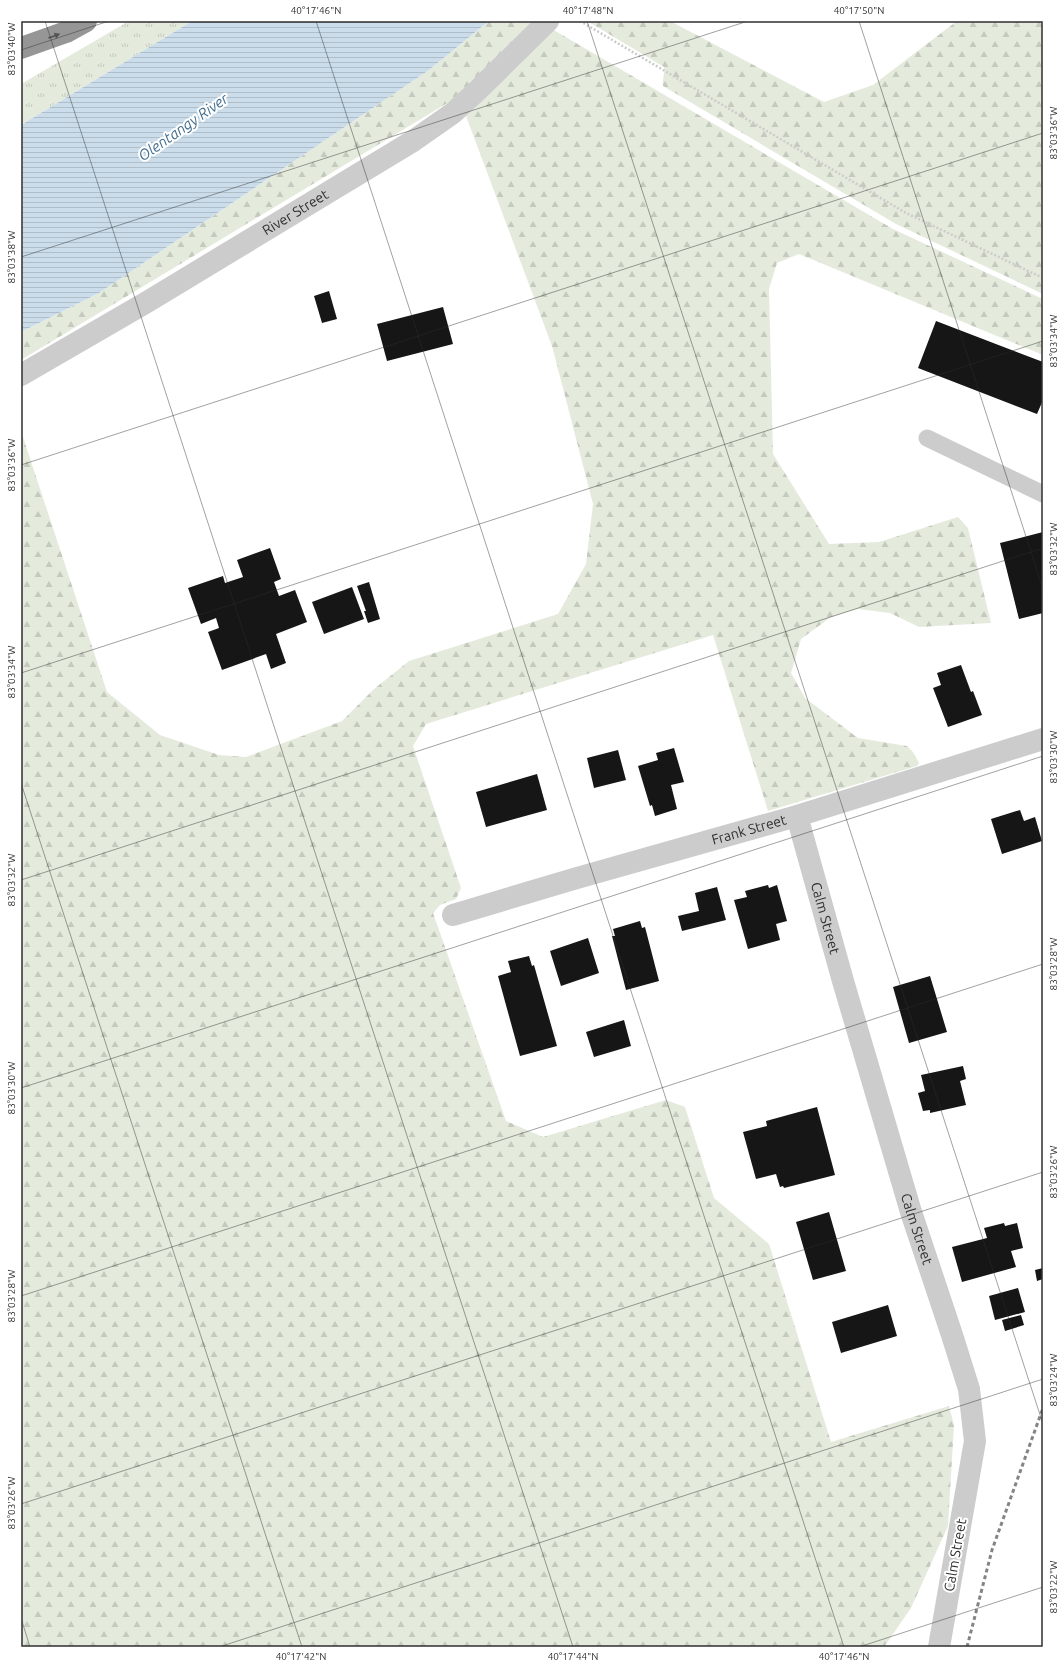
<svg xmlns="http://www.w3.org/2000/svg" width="1064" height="1668" font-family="Ubuntu,sans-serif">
  <defs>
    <pattern id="grass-tufts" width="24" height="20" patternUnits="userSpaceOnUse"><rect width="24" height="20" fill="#e4ebdd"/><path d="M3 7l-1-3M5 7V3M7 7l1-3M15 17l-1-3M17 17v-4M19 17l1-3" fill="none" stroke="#c4cabe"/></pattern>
    <pattern id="forest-firs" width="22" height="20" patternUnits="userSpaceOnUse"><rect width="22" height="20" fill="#e4ebdd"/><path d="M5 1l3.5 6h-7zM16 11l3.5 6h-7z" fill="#c4cabe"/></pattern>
    <pattern id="water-rules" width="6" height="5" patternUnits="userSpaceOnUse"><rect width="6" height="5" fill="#cbddea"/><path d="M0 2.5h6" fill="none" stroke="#afbec9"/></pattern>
  </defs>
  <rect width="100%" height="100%" fill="#fff"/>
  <path fill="url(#grass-tufts)" d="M129,21H192L21,125V84Z"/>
  <path fill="url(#forest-firs)" d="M489,21H540L469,90L21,360V332L99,293L429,70Z
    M587,21H670L824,102L873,85L957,21H1043V294L896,224L663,86C662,80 665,74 664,67Z
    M552,29L893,229L1043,299V355L799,254L777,263L769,289L773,454L829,544L879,542L958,517L968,528L991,623L919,627L890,613L858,609L831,617L801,639L791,673L805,698L858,738L907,746L913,752L919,763L917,766L768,811L713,635L426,724L413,746L461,888L456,899L440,905L433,913L506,1121L543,1137L666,1100L685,1107L714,1198L769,1244L831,1442L949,1406L954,1425L948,1526L911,1608L884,1647H21V431L107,692L160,735L219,755L246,757L342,721L374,689L409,661L558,614L586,564L593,504L552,346L466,116L473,106Z"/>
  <path fill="url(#water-rules)" d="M192,21H489L429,70L99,293L21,332V125Z"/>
  <path fill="#161616" d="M329,291L337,319L322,323L314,296Z
    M443,307L453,344L387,361L377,324Z
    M936,321L1043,362V400L1037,414L918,368Z
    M1043,532V613L1019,619L1000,543Z
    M270,548L281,579L274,582L279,596L295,590L307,622L276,634L286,663L271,669L266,654L222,670L208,632L219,628L216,618L201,624L188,588L223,576L225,583L243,577L237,560Z
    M369,582L380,619L368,623L364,611H366L357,586Z
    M352,587L364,619L324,634L312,602Z
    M961,665L971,692L973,691L982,715L948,727L933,688L941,685L937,673Z
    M674,748L684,782L671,785L677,809L655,816L652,805L650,806L638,766L658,760L656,753Z
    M618,750L626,780L594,788L587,758Z
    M537,774L547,810L486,827L476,792Z
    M1020,810L1024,821L1035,817L1042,841L1002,854L991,819Z
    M768,885L769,888L777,885L787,921L776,924L780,940L748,949L734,900L747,897L745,891Z
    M717,887L726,920L682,931L678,916L699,911L695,893Z
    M640,921L642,928L645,927L659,981L626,990L612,936H615L613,929Z
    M588,938L599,973L561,986L550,951Z
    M529,956L532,966L534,965L557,1046L520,1056L498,976L511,972L508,961Z
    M930,976L947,1032L909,1043L893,987Z
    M624,1020L631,1046L594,1057L586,1032Z
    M963,1066L966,1079L960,1081L966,1105L930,1113V1110L923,1111L918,1093L925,1091L921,1075Z
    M817,1107L835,1175L784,1188L783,1186L780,1187L776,1174L756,1179L743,1132L767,1126L766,1121Z
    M829,1212L846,1271L813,1280L796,1222Z
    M1004,1223L1005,1226L1017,1223L1023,1248L1011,1251L1016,1267L962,1282L952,1247L987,1238L984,1228Z
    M1043,1268V1279L1037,1281L1035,1270Z
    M1018,1288L1025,1312L995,1320L989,1296Z
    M888,1305L897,1336L841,1353L832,1322Z
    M1021,1315L1024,1325L1005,1331L1002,1320Z"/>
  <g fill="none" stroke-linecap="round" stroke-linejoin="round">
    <path stroke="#ccc" stroke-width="2.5" stroke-dasharray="2 2" stroke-linecap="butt" d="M580,21L906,213L1043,278"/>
    <path stroke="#ccc" stroke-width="17" d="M927,438L1043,494"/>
    <g stroke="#ccc" stroke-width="22">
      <path id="s1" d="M21,375L147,302L413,141L453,113L478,90L548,21"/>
      <path id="s2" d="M797,816L843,981L911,1212L952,1335L969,1389L975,1441L939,1647"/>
      <path id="s3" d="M453,915L577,878L797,816L1043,739"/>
    </g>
    <path stroke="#969696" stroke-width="22" d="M21,48L66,32L86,21"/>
    <path stroke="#848484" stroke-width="3" stroke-dasharray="4 3" stroke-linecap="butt" d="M967,1647L992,1550L1043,1408"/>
  </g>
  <defs><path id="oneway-solid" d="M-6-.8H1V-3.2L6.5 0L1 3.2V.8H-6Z"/></defs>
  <use fill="#535353" href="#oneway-solid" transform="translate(54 36) rotate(-20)"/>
  <path fill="none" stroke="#2f2f2f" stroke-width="1" stroke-opacity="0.45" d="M45,21L573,1647M316,21L844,1647M587,21L1043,1424M859,21L1043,589M21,50L109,21M21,257L748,21M21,465L1043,133M21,673L1043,341M21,783L302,1647M21,880L1043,548M21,1088L1043,756M21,1296L1043,964M21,1504L1043,1172M21,1618L30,1647M219,1647L1043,1379M859,1647L1043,1587"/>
  <g text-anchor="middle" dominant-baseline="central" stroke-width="4" stroke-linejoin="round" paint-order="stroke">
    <g font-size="14" fill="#2f2f2f" stroke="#fff">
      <text stroke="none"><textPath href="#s1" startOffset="319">River Street</textPath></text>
      <text stroke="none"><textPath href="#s3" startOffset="308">Frank Street</textPath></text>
      <text stroke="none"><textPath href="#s2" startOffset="106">Calm Street</textPath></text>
      <text stroke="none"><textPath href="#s2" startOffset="430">Calm Street</textPath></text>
      <text transform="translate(955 1555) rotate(-80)">Calm Street</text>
    </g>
    <g font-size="15" font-style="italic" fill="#416d8d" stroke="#fff">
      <text transform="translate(183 127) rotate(-35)">Olentangy River</text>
    </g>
  </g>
  <rect width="1064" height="1668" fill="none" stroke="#ffffff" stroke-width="44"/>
  <rect x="22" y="22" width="1020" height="1624" fill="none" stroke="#2f2f2f" stroke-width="1.5"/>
  <g font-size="10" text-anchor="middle" fill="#2f2f2f">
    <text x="316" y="14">40°17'46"N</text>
    <text x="588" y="14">40°17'48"N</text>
    <text x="859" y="14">40°17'50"N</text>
    <text transform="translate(11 49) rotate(-90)" y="4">83°03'40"W</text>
    <text transform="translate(1053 133) rotate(-90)" y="4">83°03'36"W</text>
    <text transform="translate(11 257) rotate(-90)" y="4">83°03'38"W</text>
    <text transform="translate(1053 341) rotate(-90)" y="4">83°03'34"W</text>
    <text transform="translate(11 465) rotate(-90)" y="4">83°03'36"W</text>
    <text transform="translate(1053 549) rotate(-90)" y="4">83°03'32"W</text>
    <text transform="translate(11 672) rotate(-90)" y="4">83°03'34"W</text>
    <text transform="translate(1053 757) rotate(-90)" y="4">83°03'30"W</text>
    <text transform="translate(11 880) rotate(-90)" y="4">83°03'32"W</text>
    <text transform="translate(1053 964) rotate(-90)" y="4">83°03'28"W</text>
    <text transform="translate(11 1088) rotate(-90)" y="4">83°03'30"W</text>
    <text transform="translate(1053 1172) rotate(-90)" y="4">83°03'26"W</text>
    <text transform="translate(11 1296) rotate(-90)" y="4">83°03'28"W</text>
    <text transform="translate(1053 1380) rotate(-90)" y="4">83°03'24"W</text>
    <text transform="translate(11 1503) rotate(-90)" y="4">83°03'26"W</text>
    <text transform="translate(1053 1587) rotate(-90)" y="4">83°03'22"W</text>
    <text x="301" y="1660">40°17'42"N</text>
    <text x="573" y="1660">40°17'44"N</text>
    <text x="844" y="1660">40°17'46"N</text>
  </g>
</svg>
